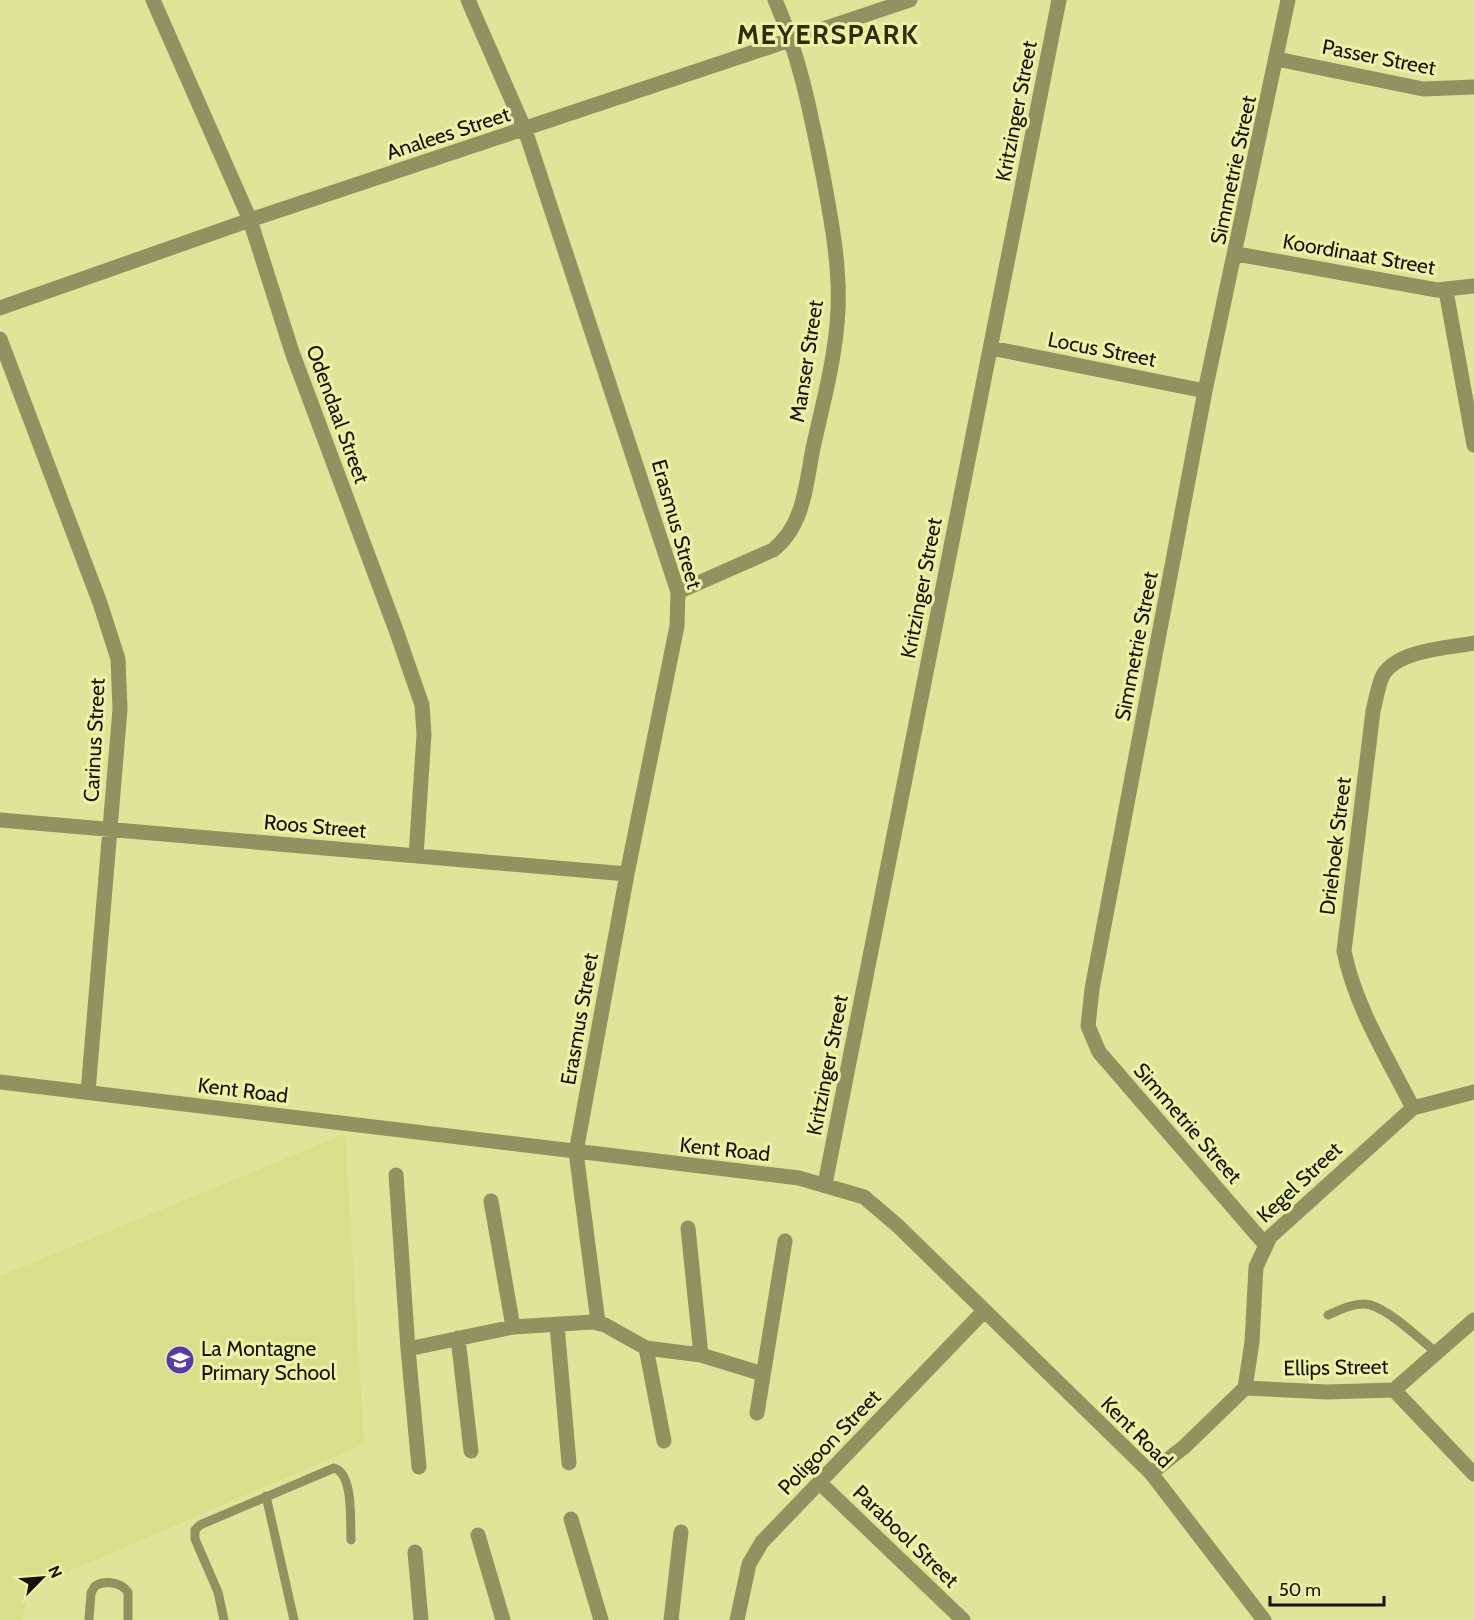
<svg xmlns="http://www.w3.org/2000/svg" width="1474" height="1620" font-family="Cabin,sans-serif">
  <rect width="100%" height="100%" fill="#e0e499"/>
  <path fill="#d9de8a" d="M345,1134L364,1444L28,1589L23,1620H0V1276Z"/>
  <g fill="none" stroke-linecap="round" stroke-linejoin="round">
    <path stroke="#909360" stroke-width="9" d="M1328,1315C1340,1310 1351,1304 1364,1304C1384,1304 1419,1339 1436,1352
      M266,1496L294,1620
      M89,1620L91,1593L95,1586C105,1580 121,1582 128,1592V1620
      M224,1620L218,1592L195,1539V1530L200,1525L334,1468C354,1474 350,1521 351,1540"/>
    <path stroke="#909360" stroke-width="15" d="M153,0L250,220L292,352L396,630L422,705L424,734L416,856
      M468,0L525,130L678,592L677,626L627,874L576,1152L598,1322
      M1277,59L1423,89L1474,87
      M1237,254L1437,290L1474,286
      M1446,291L1474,445
      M0,308L250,220L910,0
      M0,339L100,603L118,659L120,709L88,1092
      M991,348L1205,391
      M678,592L773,550C804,526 806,484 813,448C823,403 836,356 838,310C840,264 831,219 823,175C811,115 800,56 775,0
      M0,820L627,874
      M0,1082L799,1178L864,1197L898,1226L1151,1473L1264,1620
      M1413,1108C1387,1057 1355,1006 1344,951L1373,711C1376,700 1378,685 1383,675C1398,650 1448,648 1474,643
      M396,1175L408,1349L419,1467
      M825,1184L1059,0
      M491,1201L513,1327
      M688,1228L701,1355
      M1264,1243L1099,1052L1088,1026L1092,989L1205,391L1288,0
      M557,1325L569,1463
      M458,1338L471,1451
      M646,1348L664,1441
      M408,1349L513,1327L593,1322L605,1325L646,1348L701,1355L763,1374
      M1245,1388L1327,1392L1394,1390L1474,1320
      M1394,1390L1474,1474
      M757,1413L785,1241
      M1151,1473L1184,1447L1245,1388L1252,1342L1256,1267L1270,1237L1413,1108L1474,1092
      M820,1483L963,1620
      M571,1519L601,1620
      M478,1535L503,1620
      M415,1552L421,1620
      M671,1620L681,1532
      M737,1620L749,1564L762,1542L984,1311"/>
  </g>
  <defs>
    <g id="school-disc" transform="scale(1.5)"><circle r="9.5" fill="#5b38b0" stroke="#edf2a5"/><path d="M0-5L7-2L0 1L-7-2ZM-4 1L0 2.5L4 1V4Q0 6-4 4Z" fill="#fff"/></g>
  </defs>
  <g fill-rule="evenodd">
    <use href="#school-disc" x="180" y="1360"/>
  </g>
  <g text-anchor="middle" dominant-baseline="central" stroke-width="6" stroke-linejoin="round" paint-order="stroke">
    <g font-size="21" fill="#121200" stroke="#edf2a5">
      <text transform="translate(1379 57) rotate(11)">Passer Street</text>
      <text transform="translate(1016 111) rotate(-79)">Kritzinger Street</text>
      <text transform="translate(448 133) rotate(-18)">Analees Street</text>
      <text transform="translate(1233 170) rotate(-78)">Simmetrie Street</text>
      <text transform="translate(1359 254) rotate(10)">Koordinaat Street</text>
      <text transform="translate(1102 349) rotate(11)">Locus Street</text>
      <text transform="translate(806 361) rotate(-81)">Manser Street</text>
      <text transform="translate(338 414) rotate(70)">Odendaal Street</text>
      <text transform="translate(677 524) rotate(74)">Erasmus Street</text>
      <text transform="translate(921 588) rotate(-79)">Kritzinger Street</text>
      <text transform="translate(1136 646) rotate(-79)">Simmetrie Street</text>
      <text transform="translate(94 740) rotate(-87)">Carinus Street</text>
      <text transform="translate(315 826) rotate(5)">Roos Street</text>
      <text transform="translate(1335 846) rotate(-83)">Driehoek Street</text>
      <text transform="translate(579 1019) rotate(-80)">Erasmus Street</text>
      <text transform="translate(827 1065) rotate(-79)">Kritzinger Street</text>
      <text transform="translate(243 1090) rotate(7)">Kent Road</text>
      <text transform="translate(1188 1123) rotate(49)">Simmetrie Street</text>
      <text transform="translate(725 1149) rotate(6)">Kent Road</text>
      <text transform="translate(1299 1182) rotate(-43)">Kegel Street</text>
      <text transform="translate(1336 1367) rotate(-1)">Ellips Street</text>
      <text transform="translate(1137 1432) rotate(45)">Kent Road</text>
      <text transform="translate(829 1442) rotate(-46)">Poligoon Street</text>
      <text transform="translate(906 1536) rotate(44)">Parabool Street</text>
    </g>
    <g font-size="21" fill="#121200" stroke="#edf2a5" text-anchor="start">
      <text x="201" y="1348">La Montagne<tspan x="201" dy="24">Primary School</tspan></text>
    </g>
    <g font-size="27" font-weight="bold" letter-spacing="1.5" fill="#2d2e06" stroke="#edf2a5">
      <text x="828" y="34">MEYERSPARK</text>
    </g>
  </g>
  <g transform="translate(42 1578) rotate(65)" stroke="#edf2a5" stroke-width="4.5" paint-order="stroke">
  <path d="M0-4.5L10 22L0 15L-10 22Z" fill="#121200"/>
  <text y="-9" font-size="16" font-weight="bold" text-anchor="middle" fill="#121200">N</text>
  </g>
  <path d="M1270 1596v9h114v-9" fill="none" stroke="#121200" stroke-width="3"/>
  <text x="1279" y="1596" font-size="18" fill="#121200" stroke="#edf2a5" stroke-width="4.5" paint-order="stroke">50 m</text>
</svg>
